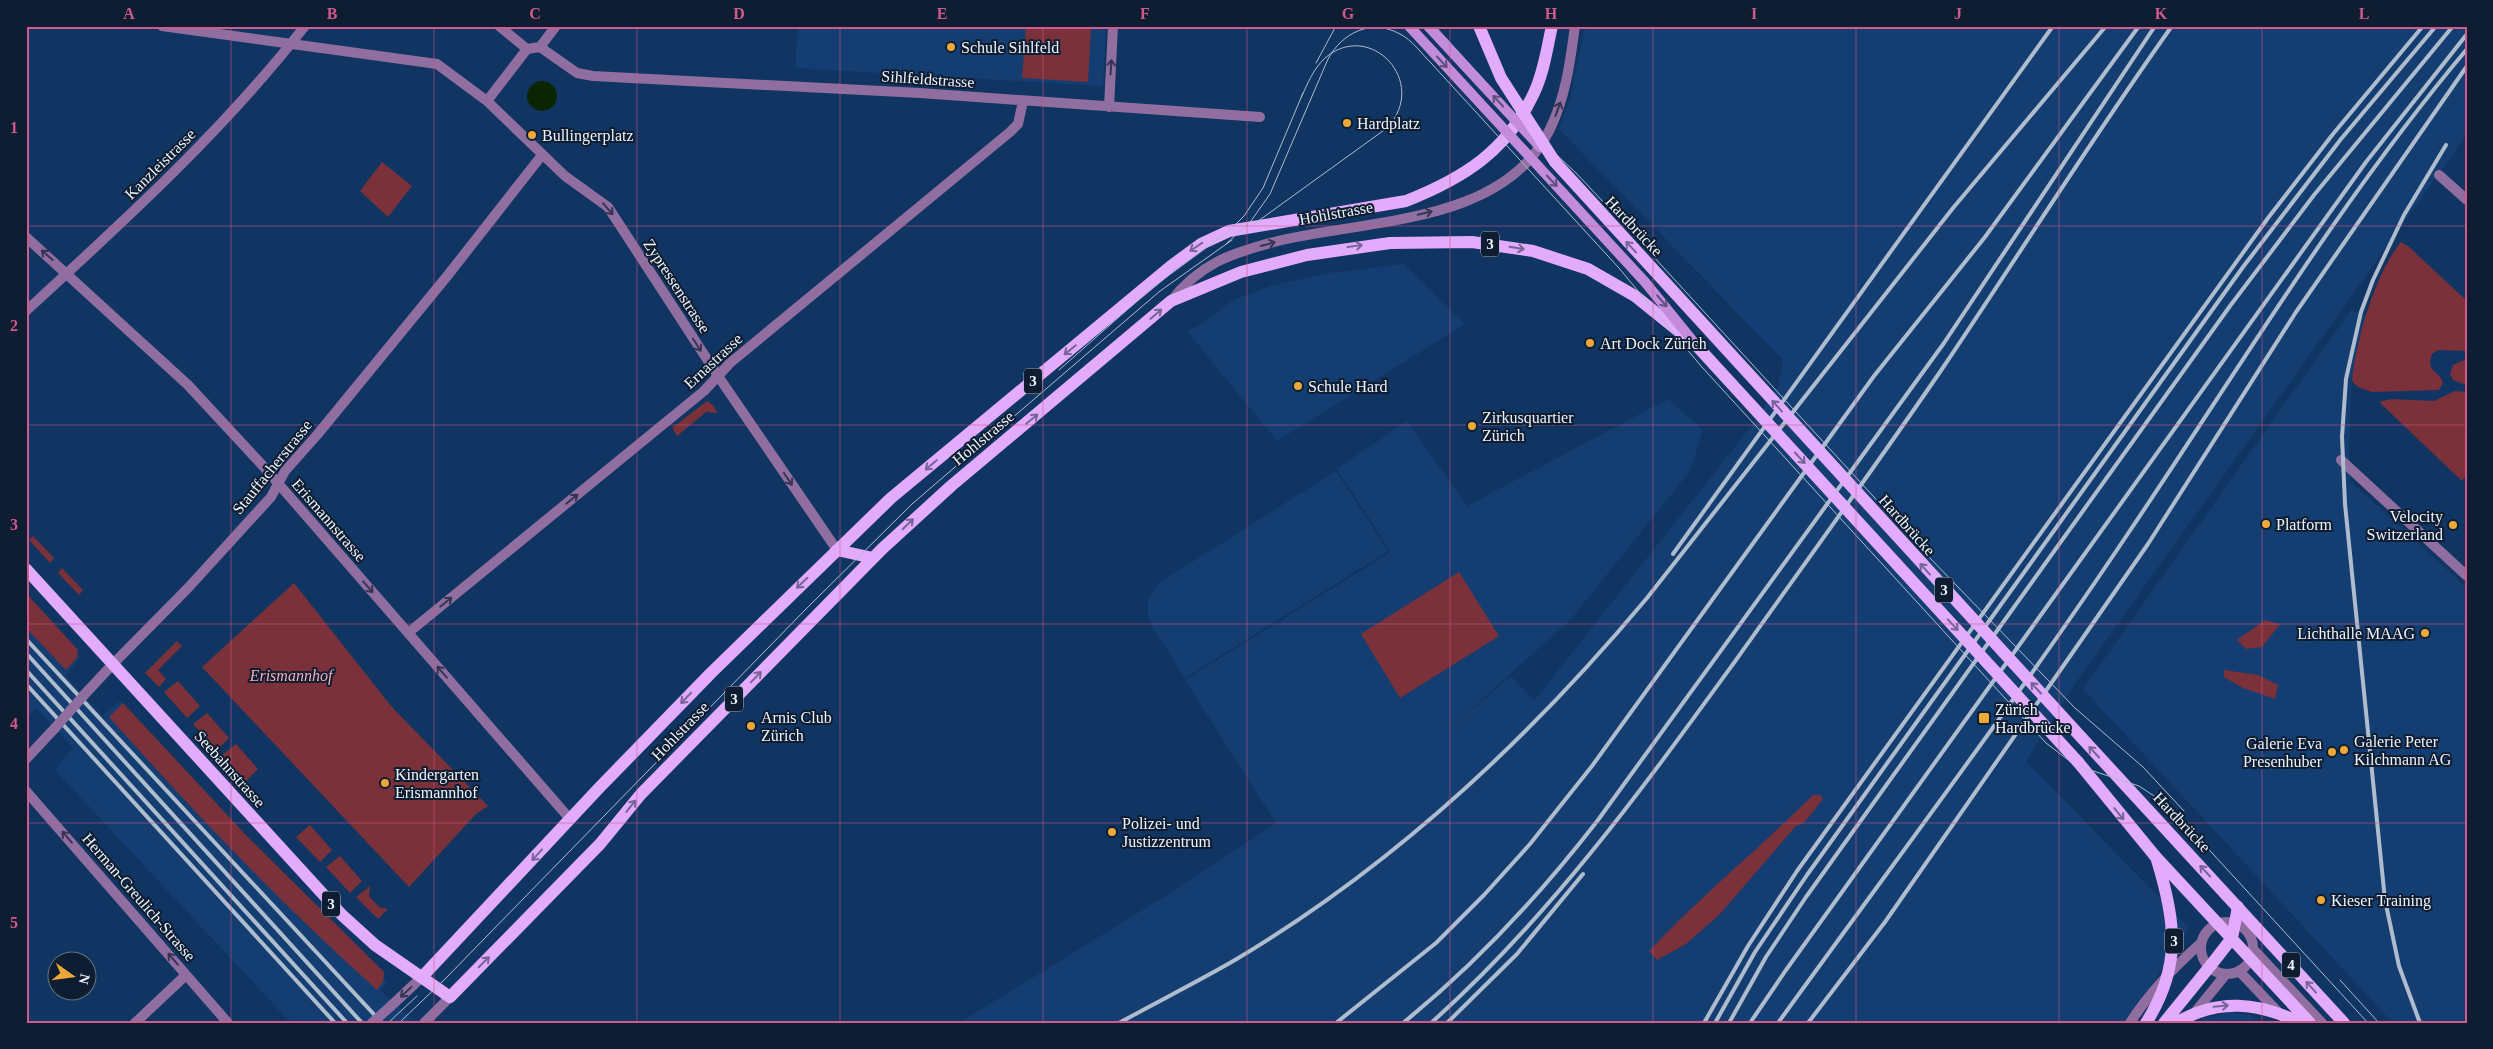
<svg xmlns="http://www.w3.org/2000/svg" width="2493" height="1049" font-family="Georgia,serif">
  <rect width="100%" height="100%" fill="#103562"/>
  <path fill="#143e72" d="M798,26H1106L1103,86L795,68Z
    M1585,26H2467V134L2075,684L2026,761L2189,928L2127,1023H959L1167,895L1276,823L1185,680L1391,552L1337,469L1407,421L1467,506L1668,399L1703,430L1690,471L1572,618L1447,731L1511,676L1534,701L1742,438L1778,387L1783,360L1559,129L1570,99Z
    M1404,264L1465,324L1277,441L1187,331L1204,323L1231,301L1270,286L1329,273Z
    M2351,310L2367,316L2352,380L2349,450L2350,481L2467,588V1023H2393L2083,689Z
    M1336,471L1388,551L1185,678L1152,626L1148,613V600L1155,589L1162,581Z
    M26,598L80,657L66,676L102,716L117,703L121,702L266,862L387,981L381,991L417,1023H291L55,770L73,748L36,708L26,718Z
    M2229,1012L2252,1015L2260,1023H2200L2202,1019Z"/>
  <path fill="#7a3139" d="M1026,26H1091L1088,82L1022,78Z
    M382,162L412,186L388,217L360,191Z
    M2401,242L2408,246L2467,301V351L2438,350L2432,354C2425,373 2440,370 2443,383L2439,390L2372,392L2358,387L2352,381C2356,341 2375,273 2401,242Z
    M2467,359V385H2466L2453,380L2450,374L2453,365Z
    M2455,391L2467,392V474L2462,481L2379,402L2392,399L2434,401Z
    M707,401L714,406L717,413L706,412L677,436L672,428Z
    M33,536L54,558L50,563L29,540Z
    M62,568L83,590L79,595L58,573Z
    M1459,572L1499,636L1400,698L1361,634Z
    M294,583L391,706L488,806L476,814L409,887L202,667Z
    M26,593L78,650L77,658L66,670L26,628Z
    M2265,620L2280,624L2262,647L2246,649L2237,640Z
    M177,641L182,646L158,670L166,679L159,687L145,673Z
    M2224,670L2258,675L2278,685L2275,699L2243,688L2224,677Z
    M178,681L200,706L187,718L164,692Z
    M123,703L245,834L384,972L383,982L377,990C282,905 194,812 109,717Z
    M207,713L229,738L217,750L193,724Z
    M236,744L258,769L246,781L222,755Z
    M1813,795H1820L1823,799L1804,823L1796,826L1719,915L1686,944L1657,960L1649,951C1701,896 1759,849 1813,795Z
    M310,825L332,850L320,862L296,837Z
    M340,856L362,881L350,893L326,867Z
    M370,886L369,896L379,907L388,909L378,919L356,897Z"/>
  <path fill="#0b2500" d="M527 96a15 15 0 1 1 30 0a15 15 0 1 1-30 0Z"/>
  <g fill="none" stroke-linecap="round" stroke-linejoin="round">
    <path stroke="#906e9f" stroke-width="10" d="M162,26L437,64L487,101
      M499,26L527,49
      M540,47L556,26
      M1109,107L1113,26
      M2439,175L2467,200
      M26,237L188,385L263,466L570,819
      M26,311C124,221 223,131 305,26
      M2341,460L2467,576
      M837,550L718,376L608,207L565,176L487,101L527,49L540,47L577,73L593,76L920,93L1260,117
      M408,633L704,391L730,363L1010,132L1018,124L1023,101
      M112,665L188,588L271,497L285,471L317,435L448,275L542,155
      M26,791L228,1023
      M135,1023L186,975"/>
    <path stroke="#906e9f" stroke-width="10" d="M1171,301C1200,264 1229,254 1274,242C1363,219 1504,226 1550,129C1566,96 1570,62 1575,26
      M84,695L112,665
      M26,759L55,728
      M2201 948a26 26 0 1 1 52 0a26 26 0 1 1-52 0Z
      M2253,949L2322,1023
      M2239,971L2280,1014
      M391,1006L422,977
      M2192,1016L2226,974
      M424,1023L450,997
      M2130,1023C2149,993 2174,967 2201,943"/>
    <path stroke="#e3abfb" stroke-width="12" d="M837,550L873,558
      M26,569L342,915L375,945L450,997L600,844L641,794L882,549L951,486L1171,301L1241,272L1307,255L1390,243L1472,242L1533,251L1588,269L1635,296L1686,337
      M2081,737L2344,1023
      M2078,762L2155,856
      M2211,965L2232,938
      M422,977L599,788L711,673L891,498L1171,266L1201,244L1229,231L1406,201C1464,178 1507,151 1534,93C1544,72 1547,48 1552,26"/>
    <path stroke="#aebcce" stroke-width="1" d="M1435,26L1522,122L1576,173L1608,207L1928,556L2075,708L2143,767L2184,811
      M1316,63L1336,26
      M1254,224L1387,128C1430,82 1370,19 1325,58C1313,69 1307,85 1301,98
      M1226,244L1251,221L1270,194L1328,59C1342,33 1371,18 1400,34C1412,40 1421,53 1431,63L1618,267L1701,366L2046,743L2075,765L2139,786L2169,806L2368,1023
      M1059,370L1153,287L1229,231L1244,216L1263,188L1303,93
      M2340,980L2379,1023
      M388,1023L417,996
      M399,1023L445,979L805,610L912,504L1160,291L1232,240"/>
    <path stroke="#aebcce" stroke-width="4" d="M1673,554L2053,26
      M26,639L382,1023
      M26,653L362,1023
      M26,670L347,1023
      M26,684L335,1023
      M1119,1023C1157,1002 1197,982 1235,960C1393,866 1529,739 1647,598L1953,208L2106,26
      M1336,1023L1436,943L1484,895L1530,844L1592,766L1874,376L1985,237L2139,26
      M1403,1023C1477,963 1540,895 1598,820L1944,343L2155,26
      M1431,1023C1550,917 1643,788 1736,660C1805,563 1875,467 1942,369C2019,255 2092,138 2172,26
      M1447,1023L1517,954L1583,874
      M1704,1023L1748,946L1797,871L2268,218L2333,134L2423,26
      M1715,1023L1755,952L1807,875L2243,267L2341,139L2436,26
      M1729,1023L1766,957L1806,897L2230,306L2314,195L2453,26
      M1750,1023L1786,970L2366,162L2467,34
      M1778,1023C1895,861 2016,701 2127,535C2238,371 2339,201 2467,49
      M1808,1023L1885,922L2066,662L2148,544L2296,312L2467,66
      M2420,1023L2399,966L2385,900L2345,504L2342,437L2346,379L2361,312L2373,280L2404,215L2446,145"/>
    <path stroke="#906e9f" stroke-width="10" d="M55,728L84,695
      M372,1023L391,1006"/>
    <path stroke="#c38cda" stroke-width="10" d="M1409,26L1645,282L1696,345
      M1428,26L1540,147"/>
    <path stroke="#e3abfb" stroke-width="12" d="M1479,26L1501,78L1555,162L2081,737
      M1696,345L2078,762
      M2155,856L2310,1023
      M2232,938L2238,907
      M2146,1023C2182,966 2176,922 2157,860
      M2164,1023L2211,965
      M2176,1023C2218,998 2258,1002 2301,1023"/>
  </g>
  <defs><path id="oneway-shaft" d="M-6 0H5M1.5-3L5.5 0L1.5 3" fill="none" stroke-width="1.6" stroke-linecap="round" stroke-linejoin="round" transform="scale(1.25)"/></defs>
  <g stroke="#5f4f7e">
    <use href="#oneway-shaft" transform="translate(1442 62) rotate(47)"/>
    <use href="#oneway-shaft" transform="translate(1498 101) rotate(-133)"/>
    <use href="#oneway-shaft" transform="translate(1552 181) rotate(47)"/>
    <use href="#oneway-shaft" transform="translate(1662 301) rotate(49)"/>
  </g>
  <g stroke="#353553">
    <use href="#oneway-shaft" transform="translate(1111 67) rotate(-86)"/>
    <use href="#oneway-shaft" transform="translate(1558 109) rotate(-70)"/>
    <use href="#oneway-shaft" transform="translate(608 209) rotate(49)"/>
    <use href="#oneway-shaft" transform="translate(1425 213) rotate(-14)"/>
    <use href="#oneway-shaft" transform="translate(1268 244) rotate(-15)"/>
    <use href="#oneway-shaft" transform="translate(47 255) rotate(-138)"/>
    <use href="#oneway-shaft" transform="translate(697 345) rotate(57)"/>
    <use href="#oneway-shaft" transform="translate(788 479) rotate(56)"/>
    <use href="#oneway-shaft" transform="translate(572 499) rotate(-39)"/>
    <use href="#oneway-shaft" transform="translate(368 587) rotate(49)"/>
    <use href="#oneway-shaft" transform="translate(446 602) rotate(-39)"/>
    <use href="#oneway-shaft" transform="translate(442 672) rotate(-131)"/>
    <use href="#oneway-shaft" transform="translate(67 837) rotate(-131)"/>
    <use href="#oneway-shaft" transform="translate(173 959) rotate(-131)"/>
    <use href="#oneway-shaft" transform="translate(406 992) rotate(137)"/>
  </g>
  <g stroke="#786496">
    <use href="#oneway-shaft" transform="translate(1355 246) rotate(-8)"/>
    <use href="#oneway-shaft" transform="translate(1196 247) rotate(146)"/>
    <use href="#oneway-shaft" transform="translate(1631 247) rotate(-133)"/>
    <use href="#oneway-shaft" transform="translate(1517 248) rotate(9)"/>
    <use href="#oneway-shaft" transform="translate(1156 314) rotate(-41)"/>
    <use href="#oneway-shaft" transform="translate(1070 350) rotate(141)"/>
    <use href="#oneway-shaft" transform="translate(1777 406) rotate(-132)"/>
    <use href="#oneway-shaft" transform="translate(1032 419) rotate(-40)"/>
    <use href="#oneway-shaft" transform="translate(1800 458) rotate(47)"/>
    <use href="#oneway-shaft" transform="translate(931 465) rotate(140)"/>
    <use href="#oneway-shaft" transform="translate(908 524) rotate(-44)"/>
    <use href="#oneway-shaft" transform="translate(1925 569) rotate(-132)"/>
    <use href="#oneway-shaft" transform="translate(802 583) rotate(136)"/>
    <use href="#oneway-shaft" transform="translate(1953 625) rotate(47)"/>
    <use href="#oneway-shaft" transform="translate(756 677) rotate(-46)"/>
    <use href="#oneway-shaft" transform="translate(2036 688) rotate(-133)"/>
    <use href="#oneway-shaft" transform="translate(686 698) rotate(134)"/>
    <use href="#oneway-shaft" transform="translate(2094 752) rotate(-133)"/>
    <use href="#oneway-shaft" transform="translate(631 806) rotate(-51)"/>
    <use href="#oneway-shaft" transform="translate(2119 814) rotate(51)"/>
    <use href="#oneway-shaft" transform="translate(537 855) rotate(132)"/>
    <use href="#oneway-shaft" transform="translate(2205 871) rotate(-133)"/>
    <use href="#oneway-shaft" transform="translate(484 962) rotate(-45)"/>
    <use href="#oneway-shaft" transform="translate(2311 987) rotate(-132)"/>
    <use href="#oneway-shaft" transform="translate(2221 1006) rotate(-5)"/>
  </g>
  <path fill="none" stroke="#d05a8b" stroke-width="1" stroke-opacity="0.55" d="M231,26V1023M434,26V1023M637,26V1023M840,26V1023M1043,26V1023M1247,26V1023M1450,26V1023M1653,26V1023M1856,26V1023M2059,26V1023M2262,26V1023M26,226H2467M26,425H2467M26,624H2467M26,823H2467"/>
  <g fill="#eca93a" stroke="#0e1d32" stroke-width="2">
    <circle cx="951" cy="47" r="5"/>
    <circle cx="1347" cy="123" r="5"/>
    <circle cx="532" cy="135" r="5"/>
    <circle cx="1590" cy="343" r="5"/>
    <circle cx="1298" cy="386" r="5"/>
    <circle cx="1472" cy="426" r="5"/>
    <circle cx="2266" cy="524" r="5"/>
    <circle cx="2453" cy="525" r="5"/>
    <circle cx="2425" cy="633" r="5"/>
    <rect x="1978" y="712" width="12" height="12" rx="2.5"/>
    <circle cx="751" cy="726" r="5"/>
    <circle cx="2344" cy="750" r="5"/>
    <circle cx="2332" cy="752" r="5"/>
    <circle cx="385" cy="783" r="5"/>
    <circle cx="1112" cy="832" r="5"/>
    <circle cx="2321" cy="900" r="5"/>
  </g>
  <g text-anchor="middle" dominant-baseline="central" stroke-width="4" stroke-linejoin="round" paint-order="stroke">
    <g fill="#0e1d32" stroke="#acb4be" stroke-width="1">
      <rect x="1481" y="231.5" width="18" height="25" rx="4"/>
      <rect x="1024" y="368.5" width="18" height="25" rx="4"/>
      <rect x="1935" y="577.5" width="18" height="25" rx="4"/>
      <rect x="725" y="686.5" width="18" height="25" rx="4"/>
      <rect x="322" y="891.5" width="18" height="25" rx="4"/>
      <rect x="2165" y="928.5" width="18" height="25" rx="4"/>
      <rect x="2282" y="952.5" width="18" height="25" rx="4"/>
    </g>
    <g font-size="15" font-weight="bold" fill="#eff4fa">
      <text x="1490" y="244">3</text>
      <text x="1033" y="381">3</text>
      <text x="1944" y="590">3</text>
      <text x="734" y="699">3</text>
      <text x="331" y="904">3</text>
      <text x="2174" y="941">3</text>
      <text x="2291" y="965">4</text>
    </g>
    <g font-size="16" fill="#eff4fa" stroke="#0e1d32" text-anchor="start">
      <text x="961" y="47">Schule Sihlfeld</text>
      <text x="1357" y="123">Hardplatz</text>
      <text x="542" y="135">Bullingerplatz</text>
      <text x="1600" y="343">Art Dock Zürich</text>
      <text x="1308" y="386">Schule Hard</text>
      <text x="1482" y="417">Zirkusquartier<tspan x="1482" dy="18">Zürich</tspan></text>
      <text x="2443" y="516" text-anchor="end">Velocity<tspan x="2443" dy="18">Switzerland</tspan></text>
      <text x="2276" y="524">Platform</text>
      <text x="2415" y="633" text-anchor="end">Lichthalle MAAG</text>
      <text x="1995" y="709">Zürich<tspan x="1995" dy="18">Hardbrücke</tspan></text>
      <text x="761" y="717">Arnis Club<tspan x="761" dy="18">Zürich</tspan></text>
      <text x="2354" y="741">Galerie Peter<tspan x="2354" dy="18">Kilchmann AG</tspan></text>
      <text x="2322" y="743" text-anchor="end">Galerie Eva<tspan x="2322" dy="18">Presenhuber</tspan></text>
      <text x="395" y="774">Kindergarten<tspan x="395" dy="18">Erismannhof</tspan></text>
      <text x="1122" y="823">Polizei- und<tspan x="1122" dy="18">Justizzentrum</tspan></text>
      <text x="2331" y="900">Kieser Training</text>
    </g>
    <g font-size="16" fill="#eff4fa" stroke="#0e1d32">
      <text transform="translate(928 79) rotate(4)">Sihlfeldstrasse</text>
      <text transform="translate(160 164) rotate(-45)">Kanzleistrasse</text>
      <text transform="translate(1336 213) rotate(-10)">Hohlstrasse</text>
      <text transform="translate(1634 226) rotate(47)">Hardbrücke</text>
      <text transform="translate(677 286) rotate(57)">Zypressenstrasse</text>
      <text transform="translate(713 361) rotate(-43)">Ernastrasse</text>
      <text transform="translate(983 438) rotate(-40)">Hohlstrasse</text>
      <text transform="translate(272 467) rotate(-51)">Stauffacherstrasse</text>
      <text transform="translate(329 520) rotate(49)">Erismannstrasse</text>
      <text transform="translate(1907 525) rotate(48)">Hardbrücke</text>
      <text transform="translate(680 731) rotate(-46)">Hohlstrasse</text>
      <text transform="translate(230 769) rotate(48)">Seebahnstrasse</text>
      <text transform="translate(2182 822) rotate(47)">Hardbrücke</text>
      <text transform="translate(139 897) rotate(49)">Herman-Greulich-Strasse</text>
    </g>
    <g font-size="16" font-style="italic" fill="#f9abb0" stroke="#0e1d32">
      <text x="291" y="675">Erismannhof</text>
    </g>
  </g>
  <rect width="2493" height="1049" fill="none" stroke="#0e1d32" stroke-width="55"/>
  <g transform="translate(72 976) rotate(104)"><circle r="24" fill="#0e1d32" stroke="#687382"/>
  <path d="M0-4L9 19L0 12L-9 19Z" fill="#eca93a"/>
  <text y="-8" font-size="14" font-weight="bold" text-anchor="middle" fill="#eff4fa">N</text>
  </g>
  <rect x="28" y="28" width="2438" height="994" fill="none" stroke="#d05a8b" stroke-width="2"/>
  <g font-size="16" text-anchor="middle" font-weight="bold" fill="#d05a8b">
    <text x="129" y="19">A</text>
    <text x="332" y="19">B</text>
    <text x="535" y="19">C</text>
    <text x="739" y="19">D</text>
    <text x="942" y="19">E</text>
    <text x="1145" y="19">F</text>
    <text x="1348" y="19">G</text>
    <text x="1551" y="19">H</text>
    <text x="1754" y="19">I</text>
    <text x="1958" y="19">J</text>
    <text x="2161" y="19">K</text>
    <text x="2364" y="19">L</text>
    <text x="14" y="133">1</text>
    <text x="14" y="331">2</text>
    <text x="14" y="530">3</text>
    <text x="14" y="729">4</text>
    <text x="14" y="928">5</text>
  </g>
</svg>
